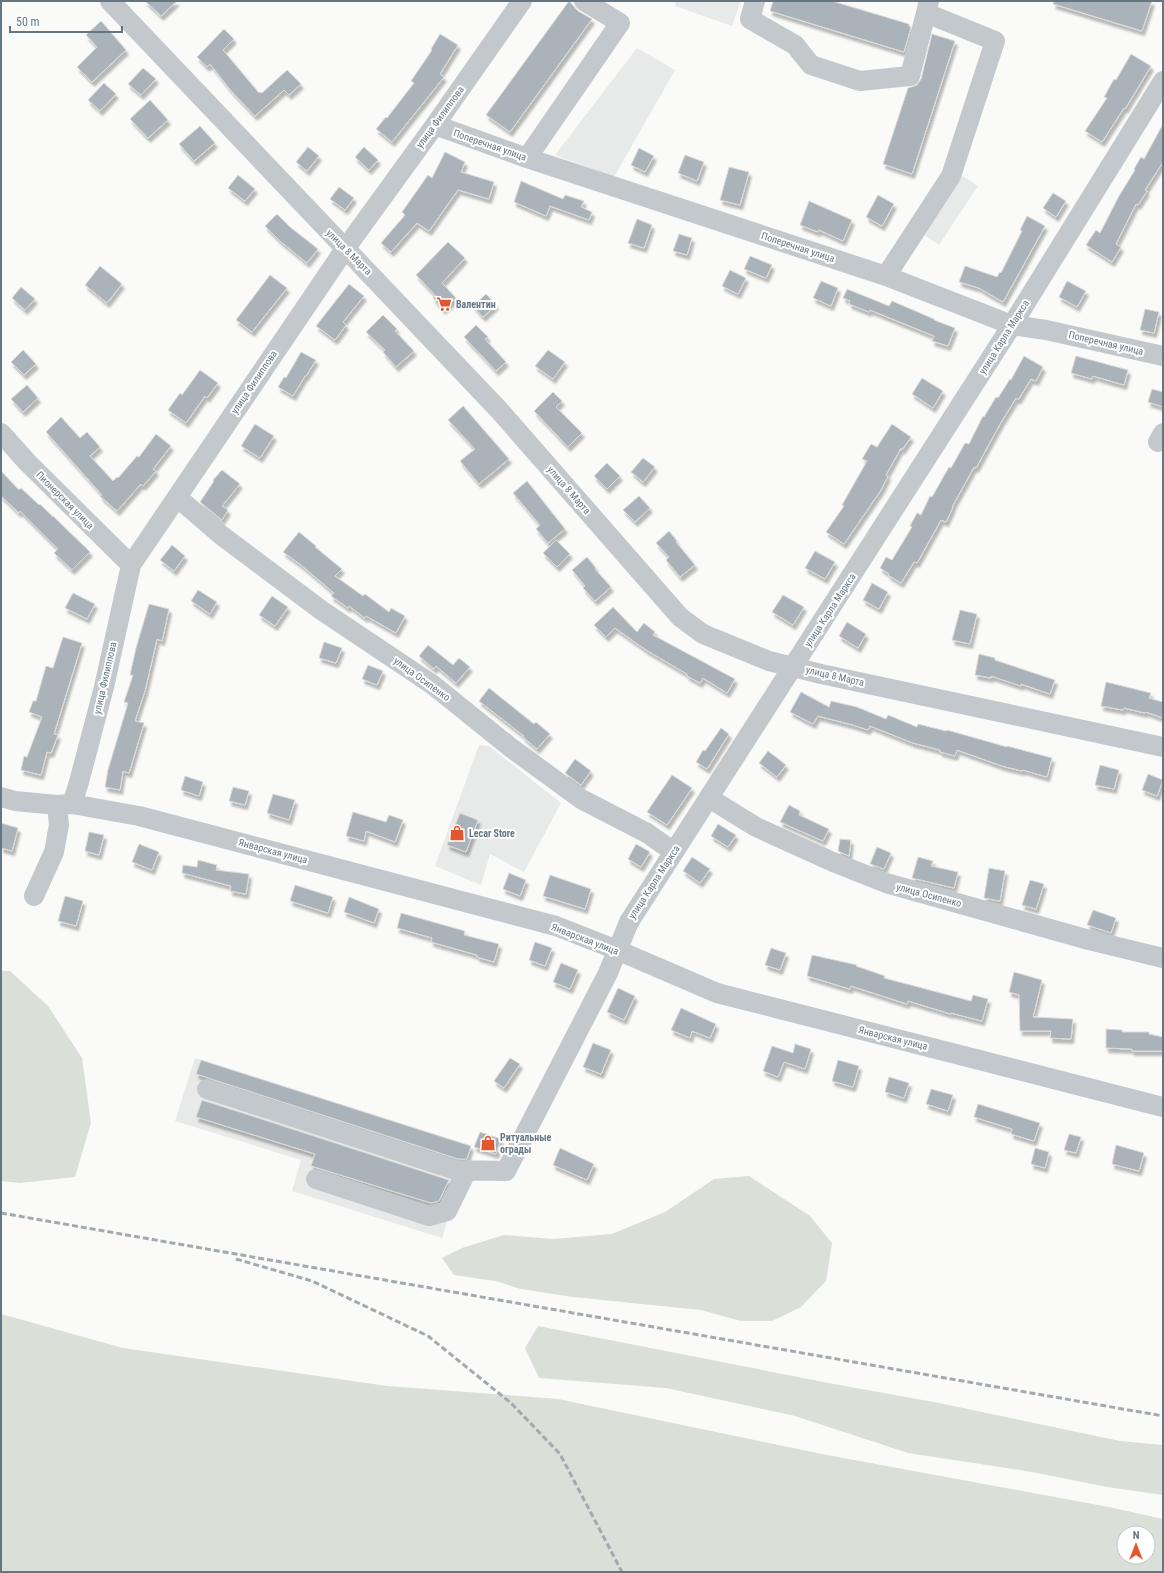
<svg xmlns="http://www.w3.org/2000/svg" width="1164" height="1573" font-family="'Roboto Condensed',sans-serif">
  <defs>
    <filter id="shadow"><feDropShadow dx="2.5" dy="4.5" stdDeviation="1" flood-color="#0004"/></filter>
  </defs>
  <rect width="100%" height="100%" fill="#fafaf8"/>
  <path fill="#e8e9e9" d="M676,1H741L732,26L675,6Z
    M637,48L675,70L614,177L555,155Z
    M961,175L978,186L939,245L923,234Z
    M479,745L489,746L561,803L524,872L490,854L481,885L435,866Z
    M195,1058L471,1146L442,1238L292,1191L301,1160L175,1121Z"/>
  <path fill="#dadfd7" fill-rule="evenodd" d="M1,971H10L48,1006L82,1058L91,1123L75,1177L20,1183L1,1181Z
    M749,1176L810,1216L832,1243L826,1281L801,1307L772,1321H741L701,1310L573,1297L521,1289L495,1281L454,1275L442,1258L462,1248L504,1235L553,1239L612,1234L665,1212L714,1179Z
    M1,1314L123,1348L387,1386L558,1399L827,1455L1109,1507L1163,1519V1572H1ZM1124,1533H1148V1557H1124Z
    M538,1326L834,1384L939,1403L1120,1441L1163,1445V1495L1107,1487L1032,1472L908,1453L795,1416L666,1388L539,1378L525,1348Z"/>
  <path fill="#aab3b9" stroke="#dcdcda" filter="url(#shadow)" d="M145,1H177L161,16Z
    M569,1L578,11L592,19L510,132L486,115Z
    M773,1H832L909,24V26L911,27L904,52L770,11Z
    M1054,1H1152L1142,31L1053,4Z
    M101,21L126,50L92,82L77,67L97,47L86,35Z
    M224,29L234,39L223,50L259,93L261,92L262,93L287,70L301,84L289,95L284,90L255,116L232,92L210,64L207,67L197,57Z
    M440,34L458,45L440,74L444,77L392,142L376,129L386,117L387,118L414,83L411,81L432,50L431,49Z
    M932,34L955,41L912,174L883,164L908,88L917,85L921,79Z
    M1131,54L1151,66L1125,109L1124,108L1102,142L1085,131L1107,98L1104,97L1114,79L1116,80Z
    M143,68L156,79L141,95L128,84Z
    M104,83L116,94L100,111L88,100Z
    M150,100L168,120L148,138L130,119Z
    M1163,124V162L1145,190L1147,191L1138,205L1136,204L1116,244L1121,247L1112,262L1086,245L1096,230L1100,233L1119,196L1135,170L1134,169L1141,157L1144,159Z
    M200,126L215,143L194,161L179,144Z
    M308,147L319,156L307,171L296,162Z
    M364,147L378,160L369,170L355,157Z
    M639,148L654,156L645,172L631,165Z
    M445,152L465,162L461,172L494,182L489,199L458,190L429,231L417,223L391,252L381,243L405,215L402,212L428,175L432,178Z
    M685,155L704,162L697,181L678,173Z
    M729,167L749,172L740,205L720,200Z
    M238,175L255,189L245,201L228,188Z
    M521,181L563,199L565,195L584,201L581,207L592,212L589,220L550,206L546,216L514,202Z
    M339,187L354,198L345,210L330,199Z
    M1053,193L1066,201L1056,217L1043,208Z
    M878,195L894,204L882,226L866,217Z
    M809,201L852,220L843,241L819,230L818,232L800,225Z
    M277,214L290,227L318,249L307,263L280,241L265,226Z
    M1027,216L1045,226L1003,302L979,288L959,282L965,266L997,277L1000,272L1001,273L1022,231L1020,230Z
    M637,219L652,225L644,248L628,243Z
    M679,234L692,238L687,255L673,251Z
    M448,242L465,258L442,283L456,298L443,310L433,298L436,296L416,275Z
    M750,256L772,265L766,278L744,269Z
    M100,266L122,284L107,303L85,285Z
    M730,270L746,278L738,294L722,286Z
    M270,275L287,288L252,332L236,320Z
    M821,281L838,288L831,306L813,298Z
    M1067,281L1086,291L1077,307L1059,297Z
    M349,284L364,296L343,322L346,325L335,340L316,326Z
    M21,287L35,299L25,310L12,298Z
    M847,289L889,306L892,301L934,319V320L955,328L948,346L932,341L934,336L870,310L869,312L849,304L850,301L843,298Z
    M486,294L496,305L483,317L473,306Z
    M1145,309L1159,312L1154,333L1140,330Z
    M383,315L397,329L395,331L414,351L396,367L383,352L385,350L366,332Z
    M476,325L488,337L485,339L506,362L496,371L464,337Z
    M23,350L36,364L24,375L11,362Z
    M548,350L565,362L553,379L535,366Z
    M301,352L316,360L306,376H305L293,396L278,387L284,377L286,378Z
    M1024,356L1043,367L1036,381L1031,379L1018,400L1016,398L1000,424L976,468L974,467L952,507H953L946,522L941,520L917,563L914,562L901,583L888,575L889,574L880,568L886,557L892,560L912,527L910,526L917,513L921,515L930,496L932,497L949,467L951,468L965,443L969,444L983,416L984,417L996,397L998,398L1010,379L1011,380Z
    M1076,356L1128,370L1124,385L1093,376L1092,379L1071,373Z
    M200,370L218,383L207,398L205,396L186,423L168,410L180,393L182,395Z
    M922,378L943,391L933,408L912,394Z
    M27,385L38,398L23,412L11,399Z
    M1152,389L1163,392V407L1148,402Z
    M553,392L562,401L556,407L582,433L568,447L534,411Z
    M463,406L509,459L479,484L460,461L475,449L448,420Z
    M61,417L80,438L87,432L100,447L90,456L113,481L117,477L118,478L137,456L139,457L156,434L171,446L153,469L156,471L143,486L141,484L117,511L100,496L102,495L46,432Z
    M255,424L274,436L260,458L241,446Z
    M892,424L911,437L902,450L901,448L886,475L888,476L881,490L844,544L826,532L844,506L842,505L867,461L862,459L871,444L877,447Z
    M643,458L655,467L643,482L631,472Z
    M607,463L620,476L607,489L594,476Z
    M222,470L240,484L222,506L228,510L222,520L200,502L214,481L213,480Z
    M1,471L19,490L21,488L39,505L40,504L53,517V516L90,552L72,570L54,553L58,549L20,511L19,513L1,496Z
    M527,481L565,529L548,543L536,529L540,525L513,493Z
    M639,496L650,508L635,522L623,510Z
    M669,531L677,541L676,542L695,565L680,577L666,560L669,557L656,543Z
    M299,532L316,546L315,547L342,569L335,576L363,596L365,594L389,612L391,608L405,616L396,633L366,616L365,618L349,606L348,608L331,596L334,593L301,565L283,552Z
    M556,540L570,554L557,567L543,553Z
    M172,545L185,556L174,571L160,560Z
    M815,551L835,562L825,579L805,568Z
    M587,557L596,568L595,569L611,587L595,601L583,588L585,586L572,570Z
    M872,583L888,592L879,609L863,600Z
    M198,590L217,602L210,614L191,601Z
    M73,593L95,604L87,619L65,608Z
    M783,595L804,607L793,625L772,612Z
    M272,596L288,607L275,626L259,615Z
    M149,604L169,609L162,641L157,639L145,691L135,721L144,723L129,773L123,771L120,790L105,787L108,770L128,703L124,702L133,675H130L136,648Z
    M613,607L637,632L644,623L655,632L653,635L735,679L727,693L703,678L700,683L687,676V674L646,650L615,628L606,637L594,625Z
    M960,610L977,614L970,644L952,640Z
    M847,622L866,634L858,648L839,636Z
    M63,637L82,643L54,734L58,735L51,753L47,752L41,775L21,770L24,756L27,757L42,717L29,712L33,701H36L46,666L53,668Z
    M324,642L342,648L336,663L319,658Z
    M428,645L453,665L459,658L470,667L456,683L436,666L434,669L419,656Z
    M979,654L995,658V660L1055,680L1050,694L1021,684V686L991,676V678L975,675Z
    M368,665L383,671L377,685L362,679Z
    M1106,682L1151,693L1149,698L1163,702V718L1146,712L1145,713L1124,708L1123,710L1101,706Z
    M489,688L534,724L536,722L550,734L537,749L523,737L524,736L479,701Z
    M801,692L829,707L831,701L857,707L886,719L888,715L917,727L918,724L946,731L947,730L1007,747V746L1052,758L1047,777L1023,770L1022,771L1002,766L957,750L955,756L940,752V750L913,743L870,726L868,730L853,725L818,716L813,724L790,712Z
    M721,728L729,734L707,769L696,762L703,750L705,751Z
    M768,751L786,765L777,777L759,763Z
    M575,759L591,771L581,785L565,773Z
    M1100,765L1119,770L1114,789L1095,785Z
    M1148,774L1163,780L1157,796L1142,790Z
    M672,775L692,788L667,825L647,812Z
    M185,776L203,782L199,796L181,790Z
    M233,787L249,791L245,805L229,801Z
    M273,794L295,800L289,820L267,813Z
    M789,805L800,811L799,815L829,829L823,841L780,822Z
    M353,812L386,822L389,815L403,820L395,842L366,831L364,841L346,836Z
    M460,813L478,820L466,852L447,845Z
    M1,823L18,828L12,851L1,848Z
    M718,824L736,835L728,847L711,836Z
    M89,832L104,835L99,855L85,851Z
    M840,839L851,840L849,856L838,851Z
    M139,844L159,852L152,870L132,862Z
    M636,844L650,852L641,867L628,859Z
    M877,847L891,853L884,869L870,864Z
    M692,857L710,869L700,883L683,871Z
    M918,857L933,861L931,866L958,872L954,888L912,878Z
    M198,860L217,865L216,870L249,874L246,894L230,891L231,886L182,873L183,865L197,867Z
    M989,868L1005,871L1000,901L984,898Z
    M509,873L526,880L520,896L503,889Z
    M550,875L591,889L585,909L543,896Z
    M1030,880L1044,884L1036,909L1022,905Z
    M295,885L333,897L328,913L290,901Z
    M65,896L83,901L76,926L58,921Z
    M349,897L379,909L374,923L344,912Z
    M1093,910L1116,918L1111,933L1087,925Z
    M401,913L465,931L464,935L499,944L494,962L477,957V955L431,942L432,938L397,928Z
    M535,942L552,948L545,966L529,960Z
    M771,948L786,953L780,970L765,965Z
    M812,955L857,965L856,966L885,976L884,978L971,1001L973,995L988,999L982,1021L951,1013V1014L908,1001L907,1004L851,986L850,989L807,976Z
    M561,963L578,970L570,989L553,982Z
    M1014,972L1042,980L1033,1017L1073,1019L1071,1039L1050,1038L1051,1031H1020L1019,995L1009,992Z
    M618,988L635,996L624,1020L607,1012Z
    M681,1008L716,1024L710,1038L692,1031L690,1038L671,1030Z
    M1106,1029L1122,1030V1032H1149V1034L1163,1037V1051H1132V1049L1106,1048Z
    M593,1043L611,1050L601,1074L583,1067Z
    M795,1044L811,1049L805,1069L784,1062L778,1077L763,1071L772,1046L793,1053Z
    M510,1058L520,1064L504,1088L494,1081Z
    M201,1060L471,1146L467,1159H458L196,1074Z
    M838,1060L859,1066L853,1087L832,1081Z
    M889,1077L909,1083L904,1098L885,1092Z
    M931,1089L953,1095L948,1111L926,1104Z
    M202,1100L246,1114L449,1180L439,1201L431,1203L311,1166L315,1154L196,1117Z
    M978,1104L1040,1123L1034,1141L1011,1134L1012,1129L974,1117Z
    M480,1132L501,1139L496,1154L474,1147Z
    M1069,1134L1081,1137L1076,1153L1064,1150Z
    M1116,1145L1144,1153L1139,1171L1112,1164Z
    M560,1148L594,1164L587,1180L553,1165Z
    M1035,1148L1049,1152L1045,1168L1031,1164Z"/>
  <g fill="none" stroke-linecap="round" stroke-linejoin="round">
    <path stroke="#c3c8cc" stroke-width="20" d="M110,1L499,410L680,617L703,634L769,661L821,674L1163,747
      M755,1L750,19L795,45L811,65L860,81L910,76L929,1
      M435,125L527,158L886,276L1012,325L1046,330L1163,356
      M527,158L620,23L584,1
      M886,276L951,176L995,41L926,13
      M1,433L27,462L131,565
      M1158,442L1163,433
      M177,497L221,535L321,610L433,685L510,747L581,799L647,833L674,852
      M1,797L15,801L57,805L72,804L139,816L556,926L617,950L717,993L1163,1107
      M709,798L756,827L833,862L886,883L1089,940L1163,958
      M72,804L79,782L104,687L131,565L345,249L435,125L522,1
      M34,896L54,852L59,825L57,805
      M207,1089L456,1170L506,1171L608,973L629,922L1012,325L1163,81
      M316,1179L429,1216L447,1211L467,1170"/>
    <path stroke="#a2aab0" stroke-width="3" stroke-dasharray="6 3" stroke-linecap="butt" d="M1,1213L1163,1416
      M236,1259L312,1281L428,1336L511,1403L560,1454L622,1572"/>
  </g>
  <defs>
    <g id="supermarket-bare" transform="scale(1.2)"><path d="M-6-5.5h2.5l.6 2H6L4.5 2H-2.5L-4.4-4H-6ZM-1.5 3.2a1.3 1.3 0 1 0 .1 0ZM3 3.2a1.3 1.3 0 1 0 .1 0Z" fill="#e4572e" stroke="#fff" stroke-width="2.5" paint-order="stroke"/></g>
    <g id="shop-bare" transform="scale(1.2)"><path d="M-5-2.5h2.3a2.7 3.5 0 0 1 5.4 0H5L5.5 6h-11ZM-1.5-2.5h3a1.5 2.3 0 0 0-3 0Z" fill="#e4572e" stroke="#fff" stroke-width="2.5" paint-order="stroke"/></g>
  </defs>
  <g fill-rule="evenodd">
    <use href="#supermarket-bare" x="444" y="304"/>
    <use href="#shop-bare" x="457" y="833"/>
    <use href="#shop-bare" x="488" y="1143"/>
  </g>
  <g text-anchor="middle" dominant-baseline="central" stroke-width="4" stroke-linejoin="round" paint-order="stroke">
    <g font-size="10" fill="#657683" stroke="#fff">
      <text transform="translate(440 117) rotate(-54)">улица Филиппова</text>
      <text transform="translate(490 145) rotate(19)">Поперечная улица</text>
      <text transform="translate(798 247) rotate(18)">Поперечная улица</text>
      <text transform="translate(349 252) rotate(45)">улица 8 Марта</text>
      <text transform="translate(1004 337) rotate(-58)">улица Карла Маркса</text>
      <text transform="translate(1106 343) rotate(13)">Поперечная улица</text>
      <text transform="translate(254 382) rotate(-56)">улица Филиппова</text>
      <text transform="translate(569 490) rotate(49)">улица 8 Марта</text>
      <text transform="translate(65 500) rotate(45)">Пионерская улица</text>
      <text transform="translate(830 610) rotate(-57)">улица Карла Маркса</text>
      <text transform="translate(835 676) rotate(13)">улица 8 Марта</text>
      <text transform="translate(105 678) rotate(-77)">улица Филиппова</text>
      <text transform="translate(422 679) rotate(36)">улица Осипенко</text>
      <text transform="translate(273 851) rotate(15)">Январская улица</text>
      <text transform="translate(654 882) rotate(-57)">улица Карла Маркса</text>
      <text transform="translate(929 895) rotate(15)">улица Осипенко</text>
      <text transform="translate(585 939) rotate(21)">Январская улица</text>
      <text transform="translate(893 1038) rotate(14)">Январская улица</text>
    </g>
    <g font-size="10" font-weight="bold" fill="#657683" stroke="#fff" text-anchor="start">
      <text x="456" y="304">Валентин</text>
      <text x="469" y="833">Lecar Store</text>
      <text x="500" y="1137">Ритуальные<tspan x="500" dy="12">ограды</tspan></text>
    </g>
  </g>
  <rect width="1164" height="1573" fill="none" stroke="#657683" stroke-width="4"/>
  <g transform="translate(1136 1545)"><circle r="19" fill="#ffffff" stroke="#c1c8cd"/>
  <path d="M0-3L7 15L0 10L-7 15Z" fill="#e4572e"/>
  <text y="-6" font-size="11" font-weight="bold" text-anchor="middle" fill="#657683">N</text>
  </g>
  <path d="M10 26v6h112v-6" fill="none" stroke="#657683" stroke-width="2"/>
  <text x="16" y="26" font-size="12" fill="#657683" stroke="#ffffff" stroke-width="3" paint-order="stroke">50 m</text>
</svg>
